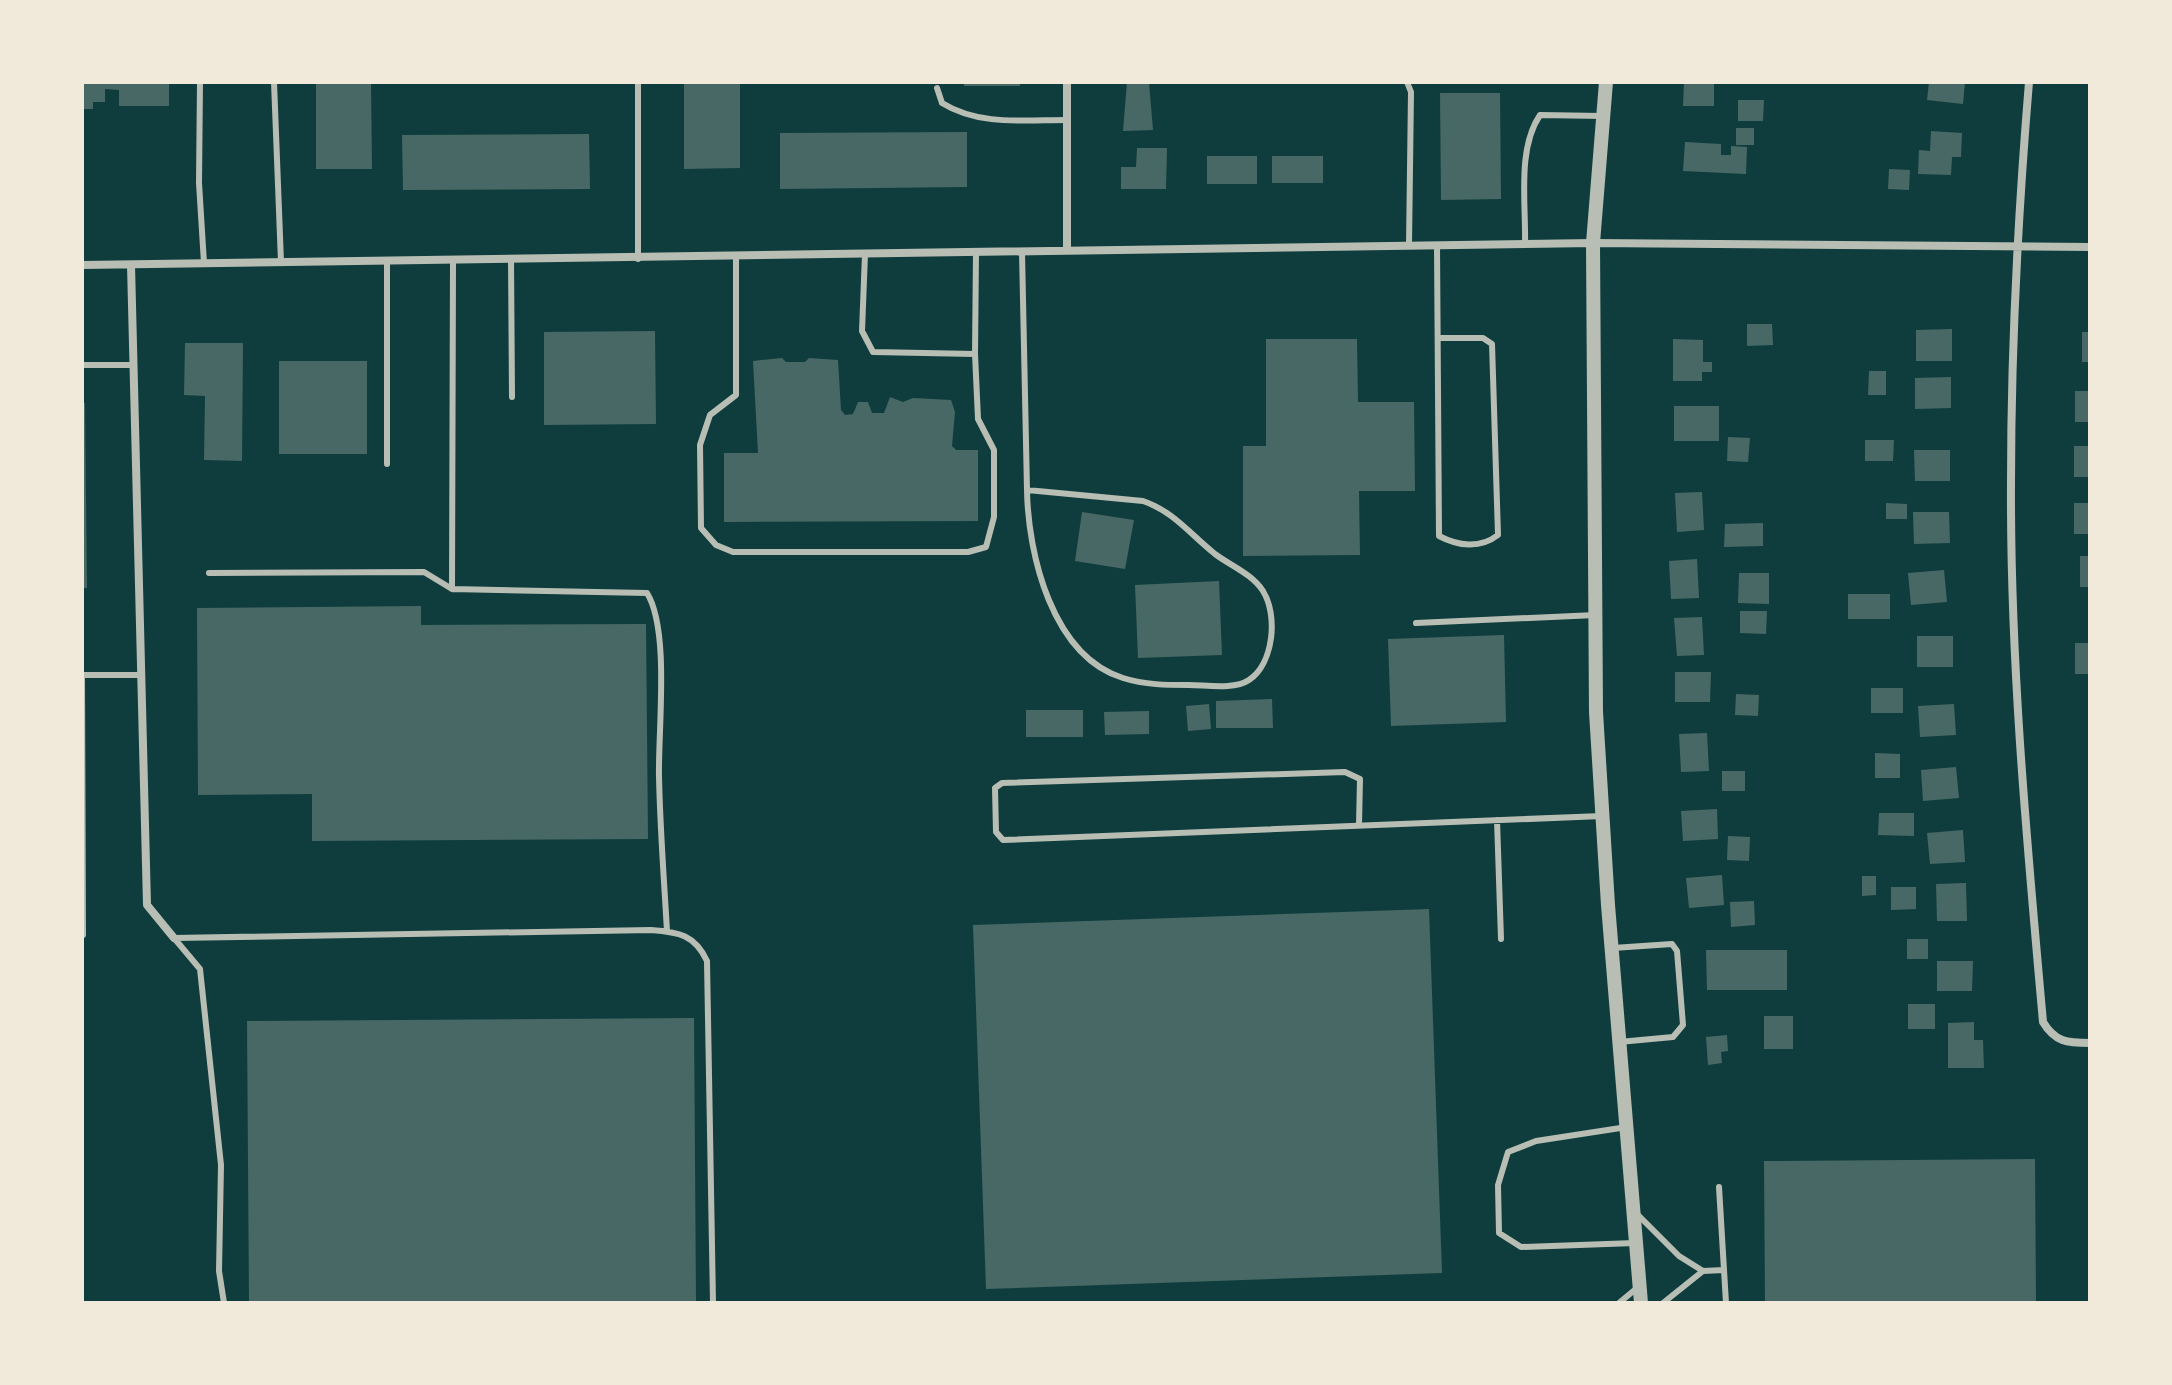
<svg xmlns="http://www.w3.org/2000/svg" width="2172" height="1385" font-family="'Nunito Sans',sans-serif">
  <rect width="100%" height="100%" fill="#0f3d3e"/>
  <path fill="#486865" d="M82,82H169V106H119V90L105,89V102H93V109H82Z
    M316,82H371L372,169H316Z
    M684,82H740V168L684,169Z
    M964,82H1020V86H964Z
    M1127,82H1149L1153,130L1123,131Z
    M1684,82H1714V106H1683Z
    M1929,82H1965L1963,104L1927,100Z
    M1440,93H1500L1501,199L1441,200Z
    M1738,100H1764L1763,121H1738Z
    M1736,128H1754V145H1736Z
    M1931,131L1962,133L1961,157H1952L1951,175L1918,174L1919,150L1930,151Z
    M967,132V187L780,189V133Z
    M589,134L590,189L403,190L402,135Z
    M1685,142L1721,144V155H1731V146L1747,147L1746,174L1683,171Z
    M1137,148H1167L1166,189H1121V167H1136Z
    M1207,156H1257V184H1207Z
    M1272,156H1323V183H1272Z
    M1889,169L1910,170L1909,190L1888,189Z
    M1747,324H1772L1773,345L1747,346Z
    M1952,329V361H1916V330Z
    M655,331L656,424L544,425V332Z
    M2082,332H2090V362H2082Z
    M1266,339H1357L1358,402H1414L1415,491H1359L1360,555L1243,556V446H1266Z
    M1673,339L1703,340V362H1712V372H1702V381H1673Z
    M185,343H243L242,461L204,460L205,396L184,395Z
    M782,358L786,362H805L809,358L838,360L841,410L845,415L853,414L858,402H868L872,413H884L890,397L903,402L913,398L951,400L955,412L952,446L956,450H978V521L724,522V453H758L753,361Z
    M279,361H367V454H279Z
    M1869,371H1886V395H1868Z
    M1951,377V408L1915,409V378Z
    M2075,391H2090V422H2075Z
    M82,403H85L87,588H82Z
    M1674,406H1719V441H1674Z
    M1728,437L1750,438L1748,462L1727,461Z
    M1865,440H1894L1893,461H1865Z
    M2074,446H2090V477H2074Z
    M1914,450H1950V481H1915Z
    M1702,492L1704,530L1677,532L1675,493Z
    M1886,503L1907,504V519H1886Z
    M2074,503H2090V534H2074Z
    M1082,512L1134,520L1125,569L1075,561Z
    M1913,512H1949L1950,543L1914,544Z
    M1763,523V546L1724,547L1725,524Z
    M2080,556H2090V587H2080Z
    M1697,559L1699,598L1671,599L1669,561Z
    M1944,570L1947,602L1911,605L1908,573Z
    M1739,573H1769V604L1738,603Z
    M1219,581L1222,655L1138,658L1135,585Z
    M1848,594H1890V619H1848Z
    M421,606V625L646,624L648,839L312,841V794L198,795L197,608Z
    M1740,611H1767L1766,634L1740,633Z
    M1702,617L1704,655L1677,656L1674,618Z
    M1504,635L1506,722L1391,726L1388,639Z
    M1917,636H1953V667H1917Z
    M2075,643H2090V674H2075Z
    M1675,672H1711L1710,702H1675Z
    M1871,688H1903V713H1871Z
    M1736,694L1759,695L1758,716L1735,715Z
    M1272,699L1273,728H1216V701Z
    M1209,704L1211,729L1188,731L1186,706Z
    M1954,704L1956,735L1920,737L1918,706Z
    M1026,710H1083V737H1026Z
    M1149,711V734L1105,735L1104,712Z
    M1707,733L1709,771L1681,772L1679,734Z
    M1875,753L1900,754V778H1875Z
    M1956,767L1959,798L1923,801L1921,770Z
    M1722,771H1745V791H1722Z
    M1717,809L1718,839L1683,841L1681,811Z
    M1879,813H1914V836L1878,835Z
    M1963,830L1965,862L1930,864L1927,833Z
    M1728,836L1750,837L1749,861L1727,860Z
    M1722,875L1724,905L1689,908L1686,878Z
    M1862,876H1876V895L1862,896Z
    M1966,883L1967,921H1937L1936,884Z
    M1891,887H1916V909L1891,910Z
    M1754,901L1755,925L1731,927L1730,902Z
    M1429,909L1442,1273L986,1289L973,925Z
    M1907,939H1928V959H1907Z
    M1706,950H1787V990H1707Z
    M1937,961H1973L1972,991H1937Z
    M1908,1004H1935V1029H1908Z
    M1764,1016H1793V1049H1764Z
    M694,1018L696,1303H249L247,1021Z
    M1974,1022V1040H1983L1984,1068H1948V1023Z
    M1727,1035L1728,1051L1721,1052L1722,1063L1708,1065L1706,1037Z
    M2035,1159L2036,1303H1765L1764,1161Z"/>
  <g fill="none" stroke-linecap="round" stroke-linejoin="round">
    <path stroke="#b8beb3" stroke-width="6" d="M200,82L199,183L204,263
      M274,82L281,262
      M638,82V259
      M1407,82L1411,92L1409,245
      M937,88L942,103C979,126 1024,120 1067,120
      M1525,244C1526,203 1517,149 1540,115L1603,116
      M1437,245L1439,536C1458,546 1480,549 1498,535L1492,344L1483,338H1438
      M1022,252L1027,490C1028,554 1052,656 1123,678C1145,685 1167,685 1189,685C1206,685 1234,690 1249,680C1274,663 1278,615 1263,591C1252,574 1231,566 1215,554C1191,535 1173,511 1143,501L1027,490
      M865,254L862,331L873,352L975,354L976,252
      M736,256V395L710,415L700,445L701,528L716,545L733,552H968L986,547L994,517V450L978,419L975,354
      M511,259L512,397
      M387,261V464
      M82,365H134
      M209,573L424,572L452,589L453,260
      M452,589L647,593C670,630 658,730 659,776C660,828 664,879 667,931
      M1416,623L1596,615
      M82,675L83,935
      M82,675H141
      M1497,820L1501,939
      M1359,825L1360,779L1345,772L1002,783L995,788L996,832L1003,840L1602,816
      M174,938L651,930C679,932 695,935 707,961L713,1303
      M174,938L200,969L221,1165L219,1271L224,1303
      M1613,948L1672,944L1677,951L1683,1025L1673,1037L1619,1042
      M1627,1127L1536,1141L1508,1152L1498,1185L1499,1233L1521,1247L1635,1243
      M1719,1187L1726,1303
      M1637,1214L1679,1256L1703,1271
      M1619,1303L1637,1288
      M1663,1303L1703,1271L1724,1270"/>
    <path stroke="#b8beb3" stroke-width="8" d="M1067,82V250
      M2029,82C2018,215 2011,348 2011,482C2010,662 2027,843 2043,1022C2055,1042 2067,1043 2090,1043
      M82,265L1593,243L2090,247
      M131,265L147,905L174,938"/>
    <path stroke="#b8beb3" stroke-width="14" d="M1606,82L1593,243L1596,712L1608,905L1641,1303"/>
  </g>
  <rect width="2172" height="1385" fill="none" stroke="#f1e9da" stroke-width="168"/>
</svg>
